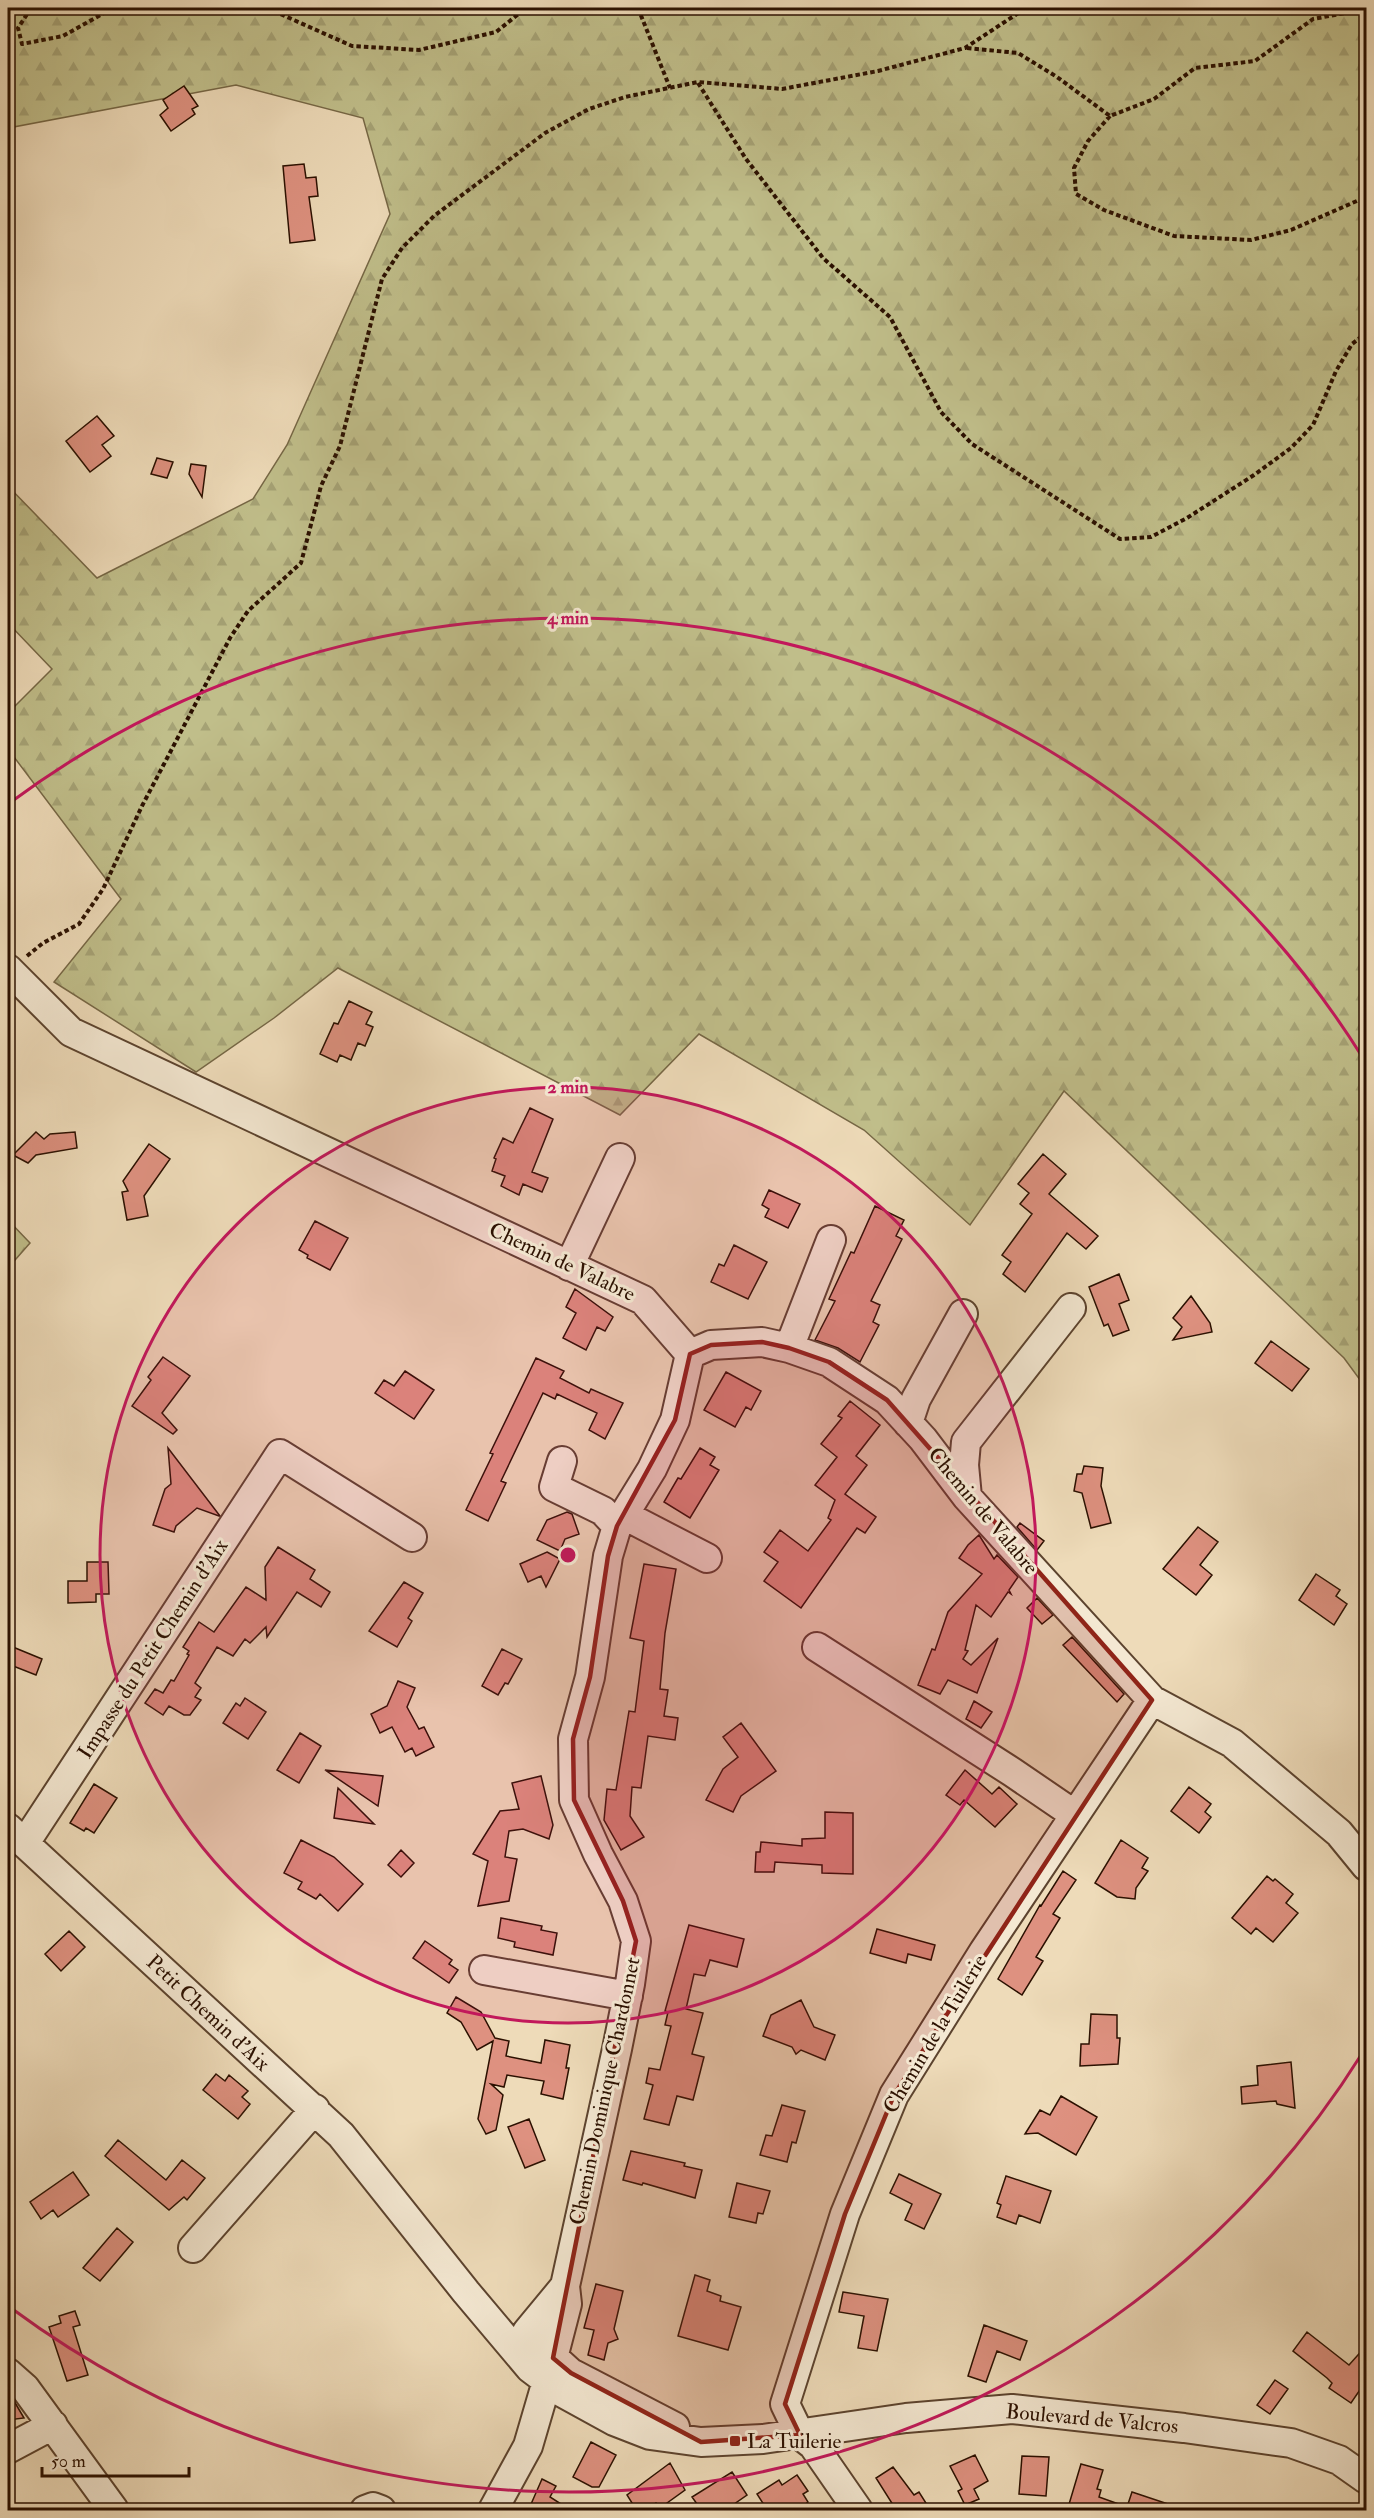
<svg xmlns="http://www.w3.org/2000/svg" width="1374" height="2518" font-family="'IM FELL Double Pica',serif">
  <defs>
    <pattern id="forest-firs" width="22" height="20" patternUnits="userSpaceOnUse" patternTransform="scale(1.5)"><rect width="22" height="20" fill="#c0be8a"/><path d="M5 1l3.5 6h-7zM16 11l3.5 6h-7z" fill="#a5a275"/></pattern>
  </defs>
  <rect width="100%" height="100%" fill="#eedbb9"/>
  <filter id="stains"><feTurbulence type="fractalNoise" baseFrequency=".00333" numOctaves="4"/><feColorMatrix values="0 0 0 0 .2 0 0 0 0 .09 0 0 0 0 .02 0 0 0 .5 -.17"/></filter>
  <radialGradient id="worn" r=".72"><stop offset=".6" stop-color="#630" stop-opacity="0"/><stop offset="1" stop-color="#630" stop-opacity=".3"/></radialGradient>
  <path fill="url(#forest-firs)" stroke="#766745" stroke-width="1.5" d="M8,8H1366V1388L1344,1358L1064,1091L970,1225L864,1130L699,1034L620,1115L338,968L274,1018L196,1072L54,982L121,899L8,749V713L52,669L8,623V486L97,578L253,499L287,445L390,214L363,118L236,85L8,128Z
    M8,1220L30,1243L8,1268Z"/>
  <path fill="#de9180" stroke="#2b1000" stroke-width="1.5" d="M184,86L198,106L192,109L195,114L171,131L160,115L168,108L163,100Z
    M304,164L306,178L316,177L318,196L309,197L315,240L290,243L283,166Z
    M97,416L114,436L102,445L111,456L90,472L66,441Z
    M157,458L173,462L167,478L151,474Z
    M191,464L206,466L202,497L189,474Z
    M349,1001L372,1012L366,1024L373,1027L365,1046L358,1043L351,1060L340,1055L337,1062L320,1054L334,1023L338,1024Z
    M530,1108L553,1119L532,1172L548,1178L542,1192L523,1184L519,1195L501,1186L505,1176L492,1171L496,1159L494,1158L503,1138L513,1143Z
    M36,1132L44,1139L50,1134L75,1132L77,1148L36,1155L28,1163L13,1155Z
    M149,1144L170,1159L144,1196L148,1216L127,1220L122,1192L128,1191L123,1181Z
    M1043,1154L1066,1174L1049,1194L1098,1236L1086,1249L1067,1233L1025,1292L1003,1274L1011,1262L1002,1255L1032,1214L1020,1204L1029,1193L1018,1184Z
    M769,1190L800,1204L788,1228L765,1217L769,1209L762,1205Z
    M875,1206L904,1220L896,1236L902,1239L871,1301L880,1305L873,1322L879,1325L860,1362L838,1348L815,1340L835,1301L829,1299L851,1252L854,1253Z
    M315,1221L348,1238L330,1270L307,1258L308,1255L299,1250Z
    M734,1245L767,1262L748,1299L711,1282L719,1264L724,1266Z
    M1119,1274L1129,1300L1119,1304L1129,1330L1113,1336L1108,1324L1104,1326L1089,1287Z
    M575,1289L613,1317L605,1331L597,1327L586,1350L563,1338L576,1313L566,1307Z
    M1191,1296L1210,1323L1212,1332L1173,1340L1182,1327L1173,1318Z
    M1271,1341L1309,1369L1292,1391L1255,1363Z
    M163,1357L190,1376L162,1413L177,1430L173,1434L132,1406L151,1380L148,1377Z
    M536,1358L564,1371L560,1378L589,1393L591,1389L623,1403L605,1439L589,1430L597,1413L557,1394L555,1399L543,1393L501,1481L506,1483L488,1521L466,1510L493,1454L490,1453Z
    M405,1371L434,1390L414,1419L375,1393L384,1380L394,1386Z
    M726,1372L761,1391L751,1410L746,1407L735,1427L704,1410Z
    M850,1401L880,1425L856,1456L867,1465L845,1494L876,1517L865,1533L857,1528L801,1608L764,1581L778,1562L764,1552L780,1530L808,1551L831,1520L828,1518L835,1500L815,1485L837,1457L821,1444L842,1418L838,1416Z
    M168,1448L220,1516H219L197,1508L176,1526L174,1532L153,1525L165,1489L171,1484Z
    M700,1448L715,1457L710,1465L719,1470L690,1518L664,1502L678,1478L681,1479Z
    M1084,1466L1103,1468L1101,1486L1111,1523L1091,1528L1082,1493L1074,1491L1077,1474H1082Z
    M567,1512L572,1514L579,1534L565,1539L560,1551L537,1540L547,1520Z
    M1020,1523L1044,1541L1037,1550L1017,1527Z
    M1198,1527L1218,1542L1200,1565L1212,1575L1196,1595L1163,1569Z
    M979,1535L994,1559L997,1555L1018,1577L1009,1590L1011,1594L1008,1592L991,1617L976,1605L965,1650L968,1651L963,1659L971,1665L998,1638L977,1693L948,1680L940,1694L918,1685L932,1649L935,1650L948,1612L982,1574L959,1558L968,1545Z
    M278,1547L315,1570L310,1579L330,1592L321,1607L297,1592L267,1637L266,1627L250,1643L245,1639L233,1656L217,1647L195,1683L201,1688L195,1697L201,1700L190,1715H184L169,1706L163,1715L145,1703L155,1689L163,1693L171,1680L174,1681L189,1655L187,1654L189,1651L183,1647L199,1622L214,1632L246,1587L266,1600L265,1567Z
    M547,1552L560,1559L546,1587L541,1576L528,1582L520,1564Z
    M87,1562H108L109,1594H96V1602L68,1603V1581H87Z
    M644,1564L676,1569L665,1633L660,1689L668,1690L664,1716L678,1718L675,1740L648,1736L641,1788L632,1787L630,1816L644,1837L621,1850L604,1820L607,1789L616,1790L629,1711L635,1712L644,1641L630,1638Z
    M1316,1574L1340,1590L1336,1596L1347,1604L1334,1625L1299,1600Z
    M404,1582L423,1593L408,1618L412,1621L397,1647L369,1631Z
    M1037,1598L1053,1615L1042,1624L1027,1608Z
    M1072,1637L1124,1694L1117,1702L1063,1645Z
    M8,1645L42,1659L36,1675L8,1664Z
    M502,1649L522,1659L508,1684L505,1683L498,1695L482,1686Z
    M398,1681L415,1688L407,1707L419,1729L424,1727L434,1747L416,1756L412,1748L405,1752L392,1727L380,1733L371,1714L387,1706Z
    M245,1698L266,1712L248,1739L223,1723L236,1703L240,1706Z
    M974,1701L992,1712L981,1728L966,1719Z
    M741,1723L776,1771L741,1796L733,1812L706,1800L723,1769L738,1757L723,1737Z
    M300,1733L321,1746L299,1783L277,1770Z
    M325,1770L383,1776L378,1806Z
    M965,1770L992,1794L999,1787L1017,1804L995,1827L964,1800L960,1805L946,1795Z
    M541,1776L553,1825L549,1839L523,1829L509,1831L505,1857L517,1859L509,1901L478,1906L488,1861L473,1854L500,1811L519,1809L512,1783Z
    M94,1784L117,1798L94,1833L86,1828L84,1831L70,1823Z
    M1189,1787L1211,1804L1205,1812L1211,1817L1199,1833L1171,1811Z
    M338,1788L374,1824L334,1818Z
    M825,1812L853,1813V1874L822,1873V1865L775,1862L774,1872H755L756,1852H760L761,1842L802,1846V1839L825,1838Z
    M301,1840L334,1857L363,1884L338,1911L320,1894L316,1899L298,1889L302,1882L284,1873Z
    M1121,1840L1148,1858L1142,1868L1148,1871L1136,1888L1135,1899L1117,1897L1095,1883Z
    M401,1850L414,1863L401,1877L388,1865Z
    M1063,1871L1076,1880L1053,1914L1060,1918L1036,1957L1043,1961L1022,1995L998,1979L1040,1905L1041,1906Z
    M1267,1876L1273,1881L1275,1879L1293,1894L1286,1903L1298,1913L1273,1942L1256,1928L1251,1934L1232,1918Z
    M501,1918L542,1926L541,1930L557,1933L553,1955L514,1947L515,1942L498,1938Z
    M689,1925L744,1939L737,1967L710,1960L705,1976L694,1974L686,2009L703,2013L692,2054L704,2057L693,2100L677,2096L669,2125L644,2119L653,2085L646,2083L649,2068L660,2070L671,2026L665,2025L668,2012L665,2011Z
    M877,1929L935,1945L931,1960L908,1954L906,1963L870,1953Z
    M69,1931L85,1947L61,1971L45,1954Z
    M425,1941L452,1960L449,1964L458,1970L449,1983L413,1958Z
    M456,1997L481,2012L495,2038L509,2041L506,2056L541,2063L545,2040L570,2045L566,2068H569L563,2099L541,2094L544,2081L507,2075L504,2087L491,2084L503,2095L496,2130L486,2134L478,2119L493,2041L477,2050L461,2022L447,2013Z
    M801,2000L814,2027L835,2035L825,2060L801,2050L796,2054L792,2047L763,2036L771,2015Z
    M1091,2014L1117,2015V2038H1120L1118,2064L1080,2066L1081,2044H1089Z
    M1291,2062L1295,2108L1277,2104L1276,2101L1242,2104L1241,2087L1258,2085L1257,2066Z
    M216,2074L225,2081L229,2075L248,2091L242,2097L250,2104L238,2119L203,2090Z
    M1061,2096L1097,2117L1076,2155L1038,2133L1025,2134L1040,2110L1050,2115Z
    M782,2105L805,2111L796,2143L792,2142L787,2162L760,2155L766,2135L772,2136Z
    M529,2119L545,2160L525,2168L508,2127Z
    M118,2140L166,2180L182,2160L205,2178L187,2200L184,2197L169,2210L105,2156Z
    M631,2151L685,2163L684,2166L702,2170L695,2198L643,2183L642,2185L623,2180Z
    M73,2172L89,2195L58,2217L53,2210L41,2219L30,2202Z
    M899,2174L941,2194L924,2229L905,2220L912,2204L890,2193Z
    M1006,2176L1051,2191L1040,2223L1019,2215L1016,2224L997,2217L1001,2205L997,2203Z
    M737,2183L770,2191L763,2214L758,2213L756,2223L729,2217Z
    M117,2228L133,2242L100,2281L83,2268Z
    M695,2275L710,2280L707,2291L721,2296L720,2301L741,2307L728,2350L678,2336Z
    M596,2284L623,2291L614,2329L618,2339L608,2343L604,2360L588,2355L594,2330L584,2328Z
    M843,2292L888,2299L877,2351L858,2348L864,2316L839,2312Z
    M75,2311L80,2325L73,2327L88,2375L67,2381L49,2327L61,2323L59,2316Z
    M984,2325L1027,2341L1020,2360L997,2351L986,2382L968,2376Z
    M1307,2332L1349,2365L1366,2346V2381L1351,2403L1329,2388L1332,2383L1327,2378L1293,2351Z
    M1275,2380L1288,2389L1270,2414L1257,2405Z
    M14,2401L24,2418L8,2420V2402Z
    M591,2442L616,2455L599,2487H592L573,2477Z
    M975,2455L988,2481L974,2489L979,2499L965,2505L958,2491L962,2489L950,2466Z
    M1022,2456L1049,2457L1046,2496L1019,2494Z
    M670,2463L685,2490L660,2508L656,2503L643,2511H637L627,2495Z
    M1081,2464L1103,2470L1097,2489L1101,2490L1099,2497L1127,2507L1132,2492L1180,2508L1179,2511H1067Z
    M893,2467L914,2495L919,2492L931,2511H893L895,2508L876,2478Z
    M732,2472L747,2495L724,2511H702L692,2497Z
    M797,2475L808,2491L803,2494L808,2502L796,2511H768L757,2494L779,2480L782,2485Z
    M542,2479L556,2486L550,2497L572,2511H528Z"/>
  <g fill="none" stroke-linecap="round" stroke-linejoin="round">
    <g stroke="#5c432e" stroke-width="32">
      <path id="minor" d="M8,969L71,1032L643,1300L690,1354L711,1345L762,1342L789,1348L829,1362L887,1400L923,1439L967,1497L1152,1700L1232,1743L1339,1833L1366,1866
        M569,1266L620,1158
        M789,1348L831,1240
        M908,1423L916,1399L963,1314
        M562,1461L554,1487L603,1511L617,1526
        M967,1497L964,1465L966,1442L1071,1308
        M624,1515L707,1558
        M817,1647L1012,1772L1075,1815
        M8,1828L341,2135L466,2292L530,2368L563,2393L614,2421L650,2435L701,2442L763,2439L906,2418L1012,2409L1184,2428L1291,2443L1339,2460L1366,2479
        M25,1843L280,1454L412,1537
        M484,1970L628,1996
        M193,2248L315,2109
        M539,2344L571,2373L675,2427
        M521,2345L538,2362L553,2358L567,2304L565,2286L617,2049L630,1984L636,1941L623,1901L598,1854L574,1800L573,1739L590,1677L608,1556L617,1526L652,1469L675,1420L690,1354
        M522,2358L520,2344L527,2332L565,2286
        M8,2373L25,2388L114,2510
        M8,2449L53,2425
        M365,2510L373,2507L381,2510
        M493,2510L528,2446L547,2381L556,2379L562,2382
        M858,2510L813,2445L800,2435L785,2404L845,2214L894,2095L984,1951L1152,1700"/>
    </g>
    <path stroke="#2b1000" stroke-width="4" stroke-dasharray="4.5 3" stroke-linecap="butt" d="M31,8L18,28L22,44L63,36L113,8
      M267,8L352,46L419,50L496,32L526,8
      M638,8L670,88
      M967,48L1018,53L1057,77L1110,116L1154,99L1195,68L1255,61L1313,19L1356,11L1361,8
      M698,83L746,159L823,258L890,317L941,412L972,444L1120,539L1151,537L1187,518L1254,475L1291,448L1313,425L1336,371L1352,344L1366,333
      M1110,116L1088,141L1074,168L1076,194L1104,210L1174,236L1251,240L1291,230L1359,200L1366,199
      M27,956L43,943L79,924L103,889L142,806L230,638L248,611L301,563L321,486L340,446L382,279L402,248L434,216L545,133L589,109L625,97L698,82L782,89L878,71L965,48L1026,8"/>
    <use href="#minor" stroke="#f4e8d2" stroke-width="28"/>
  </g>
  <path fill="#8f2418" fill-opacity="0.2" stroke="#8f2418" stroke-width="4.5" stroke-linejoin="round" d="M762,1342L789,1348L829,1362L887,1400L1152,1700L894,2095L845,2214L785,2404L800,2435L701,2442L571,2373L553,2358L636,1941L623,1901L574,1800L573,1739L590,1677L608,1556L617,1526L675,1420L690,1354L711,1345Z"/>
  <circle cx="568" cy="1555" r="468" fill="#c2185b" fill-opacity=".12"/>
  <g fill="none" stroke="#c2185b" stroke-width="3">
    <circle cx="568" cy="1555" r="468"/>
    <path d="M1363 2052A937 937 0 0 1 11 2308M11 802A937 937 0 0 1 1363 1058"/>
  </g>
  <rect fill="#8f2418" stroke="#f4e8d2" stroke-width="2" x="729" y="2435" width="12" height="12" rx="3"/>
  <g text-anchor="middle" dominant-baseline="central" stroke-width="6" stroke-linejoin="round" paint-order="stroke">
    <g font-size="21" fill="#2b1000" stroke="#f4e8d2">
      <text transform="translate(562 1262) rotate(25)">Chemin de Valabre</text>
      <text transform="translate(983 1511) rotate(50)">Chemin de Valabre</text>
      <text transform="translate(153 1649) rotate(-57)">Impasse du Petit Chemin d'Aix</text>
      <text transform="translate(208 2013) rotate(43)">Petit Chemin d'Aix</text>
      <text transform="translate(935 2034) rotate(-59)">Chemin de la Tuilerie</text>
      <text transform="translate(605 2091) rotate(-78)">Chemin Dominique Chardonnet</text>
      <text transform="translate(1092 2419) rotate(5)">Boulevard de Valcros</text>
    </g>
    <g font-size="21" fill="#2b1000" stroke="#f4e8d2" text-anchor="start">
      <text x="747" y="2441">La Tuilerie</text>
    </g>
  </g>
  <circle cx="568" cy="1555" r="9" fill="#c2185b" stroke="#f4e8d2" stroke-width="3"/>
  <g font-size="18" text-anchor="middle" font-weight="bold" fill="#c2185b" stroke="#f4e8d2" stroke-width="6" stroke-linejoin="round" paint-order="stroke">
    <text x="568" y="624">4 min</text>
    <text x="568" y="1093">2 min</text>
  </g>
  <rect width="1374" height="2518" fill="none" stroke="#eedbb9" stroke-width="30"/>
  <rect x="9" y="9" width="1356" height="2500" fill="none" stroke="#2b1000" stroke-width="3"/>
  <rect x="15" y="15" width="1344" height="2488" fill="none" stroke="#2b1000" stroke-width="1.5"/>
  <path d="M42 2467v9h147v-9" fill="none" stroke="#2b1000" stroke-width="3"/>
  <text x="51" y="2467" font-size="18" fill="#2b1000" stroke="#f4e8d2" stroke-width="4.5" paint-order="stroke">50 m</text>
  <rect width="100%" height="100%" filter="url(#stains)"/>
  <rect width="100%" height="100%" fill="url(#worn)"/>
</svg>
